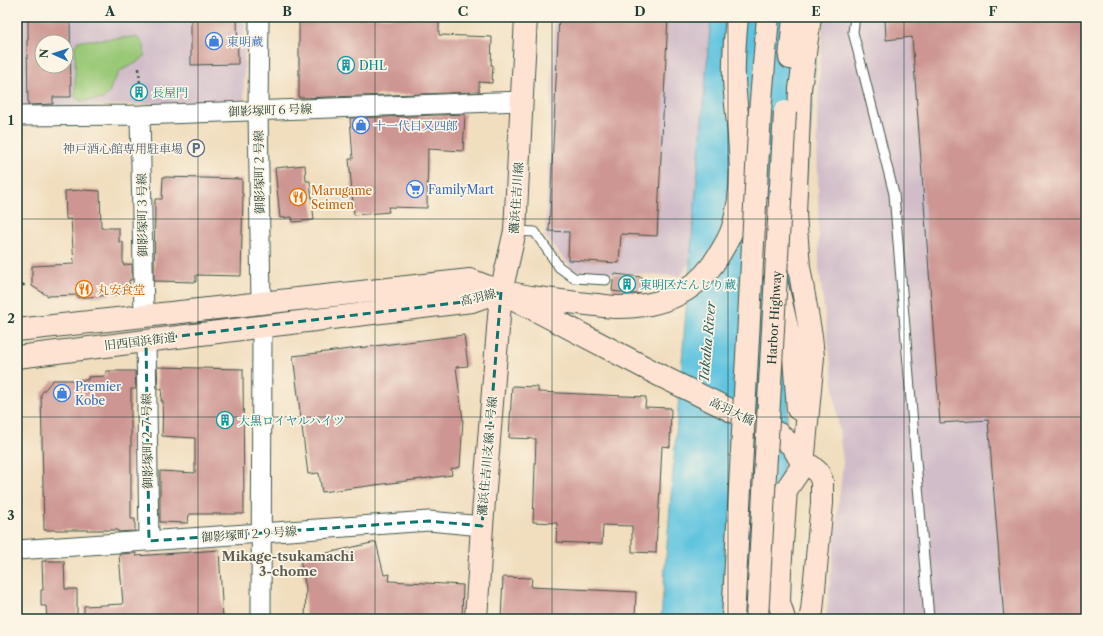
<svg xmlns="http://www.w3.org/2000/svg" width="1103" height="636" font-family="'Libre Caslon Text','Noto Serif JP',serif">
  <rect width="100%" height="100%" fill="#fcf5e5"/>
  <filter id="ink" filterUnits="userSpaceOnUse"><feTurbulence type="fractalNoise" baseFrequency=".025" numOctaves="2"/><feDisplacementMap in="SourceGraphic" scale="8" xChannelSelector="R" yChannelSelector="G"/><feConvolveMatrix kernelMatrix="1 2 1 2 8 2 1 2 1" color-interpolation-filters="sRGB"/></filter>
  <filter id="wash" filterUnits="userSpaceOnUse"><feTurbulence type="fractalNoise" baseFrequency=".012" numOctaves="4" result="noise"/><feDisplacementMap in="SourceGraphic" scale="16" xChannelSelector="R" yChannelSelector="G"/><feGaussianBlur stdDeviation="0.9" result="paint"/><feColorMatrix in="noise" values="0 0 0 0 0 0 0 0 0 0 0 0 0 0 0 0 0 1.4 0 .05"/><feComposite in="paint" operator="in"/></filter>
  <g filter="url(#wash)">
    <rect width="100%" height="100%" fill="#f1debf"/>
    <path fill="#d1bdc9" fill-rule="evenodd" d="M20,17H245L244,100L22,109ZM42,42H66V66H42Z
      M555,17H711L690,262L681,276L574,271L545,236Z
      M823,17H1086V619H826L843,462L819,268L817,116Z"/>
    <path fill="#99c876" stroke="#5c8255" d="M136,37C145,43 145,47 144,57L136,63L120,71L112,84L109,93L103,99L80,101L75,97V46L78,41Z"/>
    <path fill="#61c4df" stroke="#40808a" d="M711,17H819L771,619H661L690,262Z"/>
    <g id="blocks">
      <path fill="#cd9692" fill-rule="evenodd" d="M28,17H70L71,97H53V104L28,105L27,40H28ZM42,42H66V66H42Z
        M191,17H237L238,64L191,65Z
        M299,17H439V35L492,37L491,65H493L492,83L479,82V92L299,98Z
        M559,17H668L657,236L621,234L619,263L568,260L569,232L549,231Z
        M885,17H1086V619H1004L988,420L940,423L912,37L886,40Z
        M465,114L463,151L428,149L427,208L388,207L389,212L354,215L349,159H353L350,118Z
        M305,165L306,181H310L314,220L293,222L292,217L280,218L275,168Z
        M163,177L242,179V194H243L241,276L196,275V282L154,281L155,199H162Z
        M82,190L100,191L101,228H119V242H123V265L132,264V280H129L130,293L78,298V295L48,296L32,286V266L74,264L71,219H66L65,191Z
        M614,274L642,277L640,293L635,294L612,291Z
        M464,335L468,366L456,367L463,420L460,467L451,469L452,475L322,492L319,473L308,474L293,356Z
        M157,367L243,369L244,514H189L188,523L160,522V471L195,473V438L162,436L163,401H161L162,389H158Z
        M106,371H135L136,389H131V519H135V531L118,532V530H44L41,394L53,380H88V377L106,376Z
        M512,386L538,387V392L646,397L645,407L671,408L670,447L662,446L658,527H657L656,553L632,552V526L603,525L602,544L556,542L557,523L533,522L536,439L509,438Z
        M376,542L384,575L390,574L389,581L463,585L462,619H305L306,588L300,559Z
        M219,550L223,619H84V606L123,604L119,554L136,553V556Z
        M42,561H64L65,589H77V619H47L46,606H41V590H43Z
        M503,577L532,578L531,587L636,592L635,619H501Z"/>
    </g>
  </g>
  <g filter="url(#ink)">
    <use href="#blocks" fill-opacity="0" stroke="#3e5549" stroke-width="1"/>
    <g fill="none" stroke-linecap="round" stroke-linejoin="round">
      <g stroke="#3e5549" stroke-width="11">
        <path id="lane" d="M855,17L853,32L894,194L929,619
          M515,231L535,232L559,267L574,278L606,280"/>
      </g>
      <g stroke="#3e5549" stroke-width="21">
        <path id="street" d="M259,17L258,110L261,303
          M140,115L144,316
          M17,116L140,115L522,101
          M146,340L149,541
          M17,550L261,533L429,521L482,526
          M261,619L262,327"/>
      </g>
      <g stroke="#3e5549" stroke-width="24">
        <path id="secondary" d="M790,58L794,17
          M758,203L794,358L798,409
          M17,330L470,280L501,292L663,377L779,434L793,447L803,465
          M17,357C169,337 320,320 472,301C480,298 493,293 501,292C509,292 523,296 531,297C553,300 575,303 597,305C604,306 611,307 618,307C656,307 690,297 713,264C720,253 729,241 733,227C748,179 737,129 734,80C733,59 735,38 737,17
          M803,465L811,466L818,472L822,481V503L812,611L810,619
          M476,619L482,526L501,292L515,231L526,17
          M784,619L779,602L780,571L786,490L803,465L813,357L811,336L799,267L795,214L800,89L810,17"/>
      </g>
      <path stroke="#3e5549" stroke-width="2.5" stroke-dasharray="3 3" stroke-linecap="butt" d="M139,68L140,86
        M17,281L25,286"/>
      <use href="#lane" stroke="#fff" stroke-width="9"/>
      <use href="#street" stroke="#fff" stroke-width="19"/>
      <use href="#secondary" stroke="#fee3d2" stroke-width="22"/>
      <g stroke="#3e5549" stroke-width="24" stroke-linecap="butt">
        <g id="secondary-bridge">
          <path d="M733,619L760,112L768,17"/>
          <path id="s1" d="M757,619L785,112"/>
        </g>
      </g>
      <use href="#secondary-bridge" stroke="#fee3d2" stroke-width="22"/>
    </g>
  </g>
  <path fill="none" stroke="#0f766e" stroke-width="3" stroke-dasharray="8 5" stroke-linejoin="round" d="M501,292L482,526L429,521L149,541L146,340L472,301Z"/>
  <path fill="none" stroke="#1f3d34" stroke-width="1" stroke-opacity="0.55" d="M198,17V619M375,17V619M552,17V619M728,17V619M904,17V619M17,219H1086M17,417H1086"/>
  <defs>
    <g id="shop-ring" transform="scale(0.9)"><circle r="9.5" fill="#fcf5e5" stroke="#3f7fe0" stroke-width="1.5"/><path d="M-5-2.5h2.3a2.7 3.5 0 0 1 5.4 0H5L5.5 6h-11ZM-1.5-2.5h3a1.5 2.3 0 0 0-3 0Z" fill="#3f7fe0"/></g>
    <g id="building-ring" transform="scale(0.9)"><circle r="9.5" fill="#fcf5e5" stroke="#0f9aa8" stroke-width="1.5"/><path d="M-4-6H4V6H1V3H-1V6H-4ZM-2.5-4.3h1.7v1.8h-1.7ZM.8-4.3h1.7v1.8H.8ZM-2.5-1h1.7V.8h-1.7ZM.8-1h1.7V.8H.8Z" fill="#0f9aa8"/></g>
    <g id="parking-ring" transform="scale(0.9)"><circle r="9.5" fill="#fcf5e5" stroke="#5c6f8a" stroke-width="1.5"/><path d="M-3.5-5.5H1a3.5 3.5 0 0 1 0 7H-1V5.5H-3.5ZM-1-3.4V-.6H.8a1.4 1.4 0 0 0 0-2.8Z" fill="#5c6f8a"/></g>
    <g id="supermarket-ring" transform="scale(0.9)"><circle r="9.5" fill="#fcf5e5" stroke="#3f7fe0" stroke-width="1.5"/><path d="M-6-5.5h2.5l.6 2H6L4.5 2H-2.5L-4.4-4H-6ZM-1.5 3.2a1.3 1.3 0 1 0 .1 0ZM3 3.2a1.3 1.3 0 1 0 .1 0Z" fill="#3f7fe0"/></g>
    <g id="restaurant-ring" transform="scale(0.9)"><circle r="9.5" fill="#fcf5e5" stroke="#e8710a" stroke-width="1.5"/><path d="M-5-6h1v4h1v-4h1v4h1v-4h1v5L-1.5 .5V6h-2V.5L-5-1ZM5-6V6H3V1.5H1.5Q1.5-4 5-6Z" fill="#e8710a"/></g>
  </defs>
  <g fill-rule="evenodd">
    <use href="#shop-ring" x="214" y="41"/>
    <use href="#building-ring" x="346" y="65"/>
    <use href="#building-ring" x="139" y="92"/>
    <use href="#shop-ring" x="361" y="125"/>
    <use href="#parking-ring" x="196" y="148"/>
    <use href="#supermarket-ring" x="415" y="189"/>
    <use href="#restaurant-ring" x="298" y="197"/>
    <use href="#building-ring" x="627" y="284"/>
    <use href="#restaurant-ring" x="84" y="289"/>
    <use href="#shop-ring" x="62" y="393"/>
    <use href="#building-ring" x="225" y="420"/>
  </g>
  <g text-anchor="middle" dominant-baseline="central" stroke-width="3.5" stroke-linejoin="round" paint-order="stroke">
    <g font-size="12" fill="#366cbe" stroke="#fcf5e5" text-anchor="start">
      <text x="227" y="41">東明蔵</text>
      <text x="374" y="125">十一代目又四郎</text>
      <text x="428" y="189">FamilyMart</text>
      <text x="75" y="386">Premier<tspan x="75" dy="14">Kobe</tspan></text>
    </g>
    <g font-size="12" fill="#0d838f" stroke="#fcf5e5" text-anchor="start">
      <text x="359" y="65">DHL</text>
      <text x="152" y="92">長屋門</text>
      <text x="640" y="284">東明区だんじり蔵</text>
      <text x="238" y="420">大黒ロイヤルハイツ</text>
    </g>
    <g font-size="12" fill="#1f3d34" stroke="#fcf5e5">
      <text transform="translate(270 110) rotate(-2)">御影塚町６号線</text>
      <text transform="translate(259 172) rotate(-91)">御影塚町２号線</text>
      <text transform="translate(516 198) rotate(-86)">灘浜住吉川線</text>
      <text transform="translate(142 215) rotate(-91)">御影塚町３号線</text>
      <text transform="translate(478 297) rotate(-14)">高羽線</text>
      <text stroke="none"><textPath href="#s1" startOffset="302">Harbor Highway</textPath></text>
      <text transform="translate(140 341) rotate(-7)">旧西国浜街道</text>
      <text transform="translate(732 411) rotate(26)">高羽大橋</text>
      <text transform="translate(147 441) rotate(-91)">御影塚町２７号線</text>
      <text transform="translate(487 456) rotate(-85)">灘浜住吉川支線１号線</text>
      <text transform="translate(249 534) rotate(-4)">御影塚町２９号線</text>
    </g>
    <g font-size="12" fill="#4e5e75" stroke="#fcf5e5" text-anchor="end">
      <text x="183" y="148">神戸酒心館専用駐車場</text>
    </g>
    <g font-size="12" fill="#c56008" stroke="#fcf5e5" text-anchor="start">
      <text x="311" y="190">Marugame<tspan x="311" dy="14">Seimen</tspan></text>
      <text x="97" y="289">丸安食堂</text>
    </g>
    <g font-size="13" font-style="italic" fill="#305f5f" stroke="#fcf5e5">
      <text transform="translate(707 342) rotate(-85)">Takaha River</text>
    </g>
    <g font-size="13" font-weight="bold" fill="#5c5c55" stroke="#fcf5e5">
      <text x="288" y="556">Mikage-tsukamachi<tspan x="288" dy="15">3-chome</tspan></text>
    </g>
  </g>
  <rect width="1103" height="636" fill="none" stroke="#fcf5e5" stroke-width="44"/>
  <g transform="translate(54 54) rotate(273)"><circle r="19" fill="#fcf5e5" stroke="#a4ab9e"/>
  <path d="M0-3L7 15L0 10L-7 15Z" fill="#1f6fb2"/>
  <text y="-6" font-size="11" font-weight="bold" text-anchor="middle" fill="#1f3d34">N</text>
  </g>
  <rect x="22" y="22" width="1059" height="592" fill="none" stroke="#1f3d34" stroke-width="1.5"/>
  <g font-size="13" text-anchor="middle" font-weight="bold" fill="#1f3d34">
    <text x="110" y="16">A</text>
    <text x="287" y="16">B</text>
    <text x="463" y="16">C</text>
    <text x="640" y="16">D</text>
    <text x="816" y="16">E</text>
    <text x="993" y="16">F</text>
    <text x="11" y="125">1</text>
    <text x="11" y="323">2</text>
    <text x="11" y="520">3</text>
  </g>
</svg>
